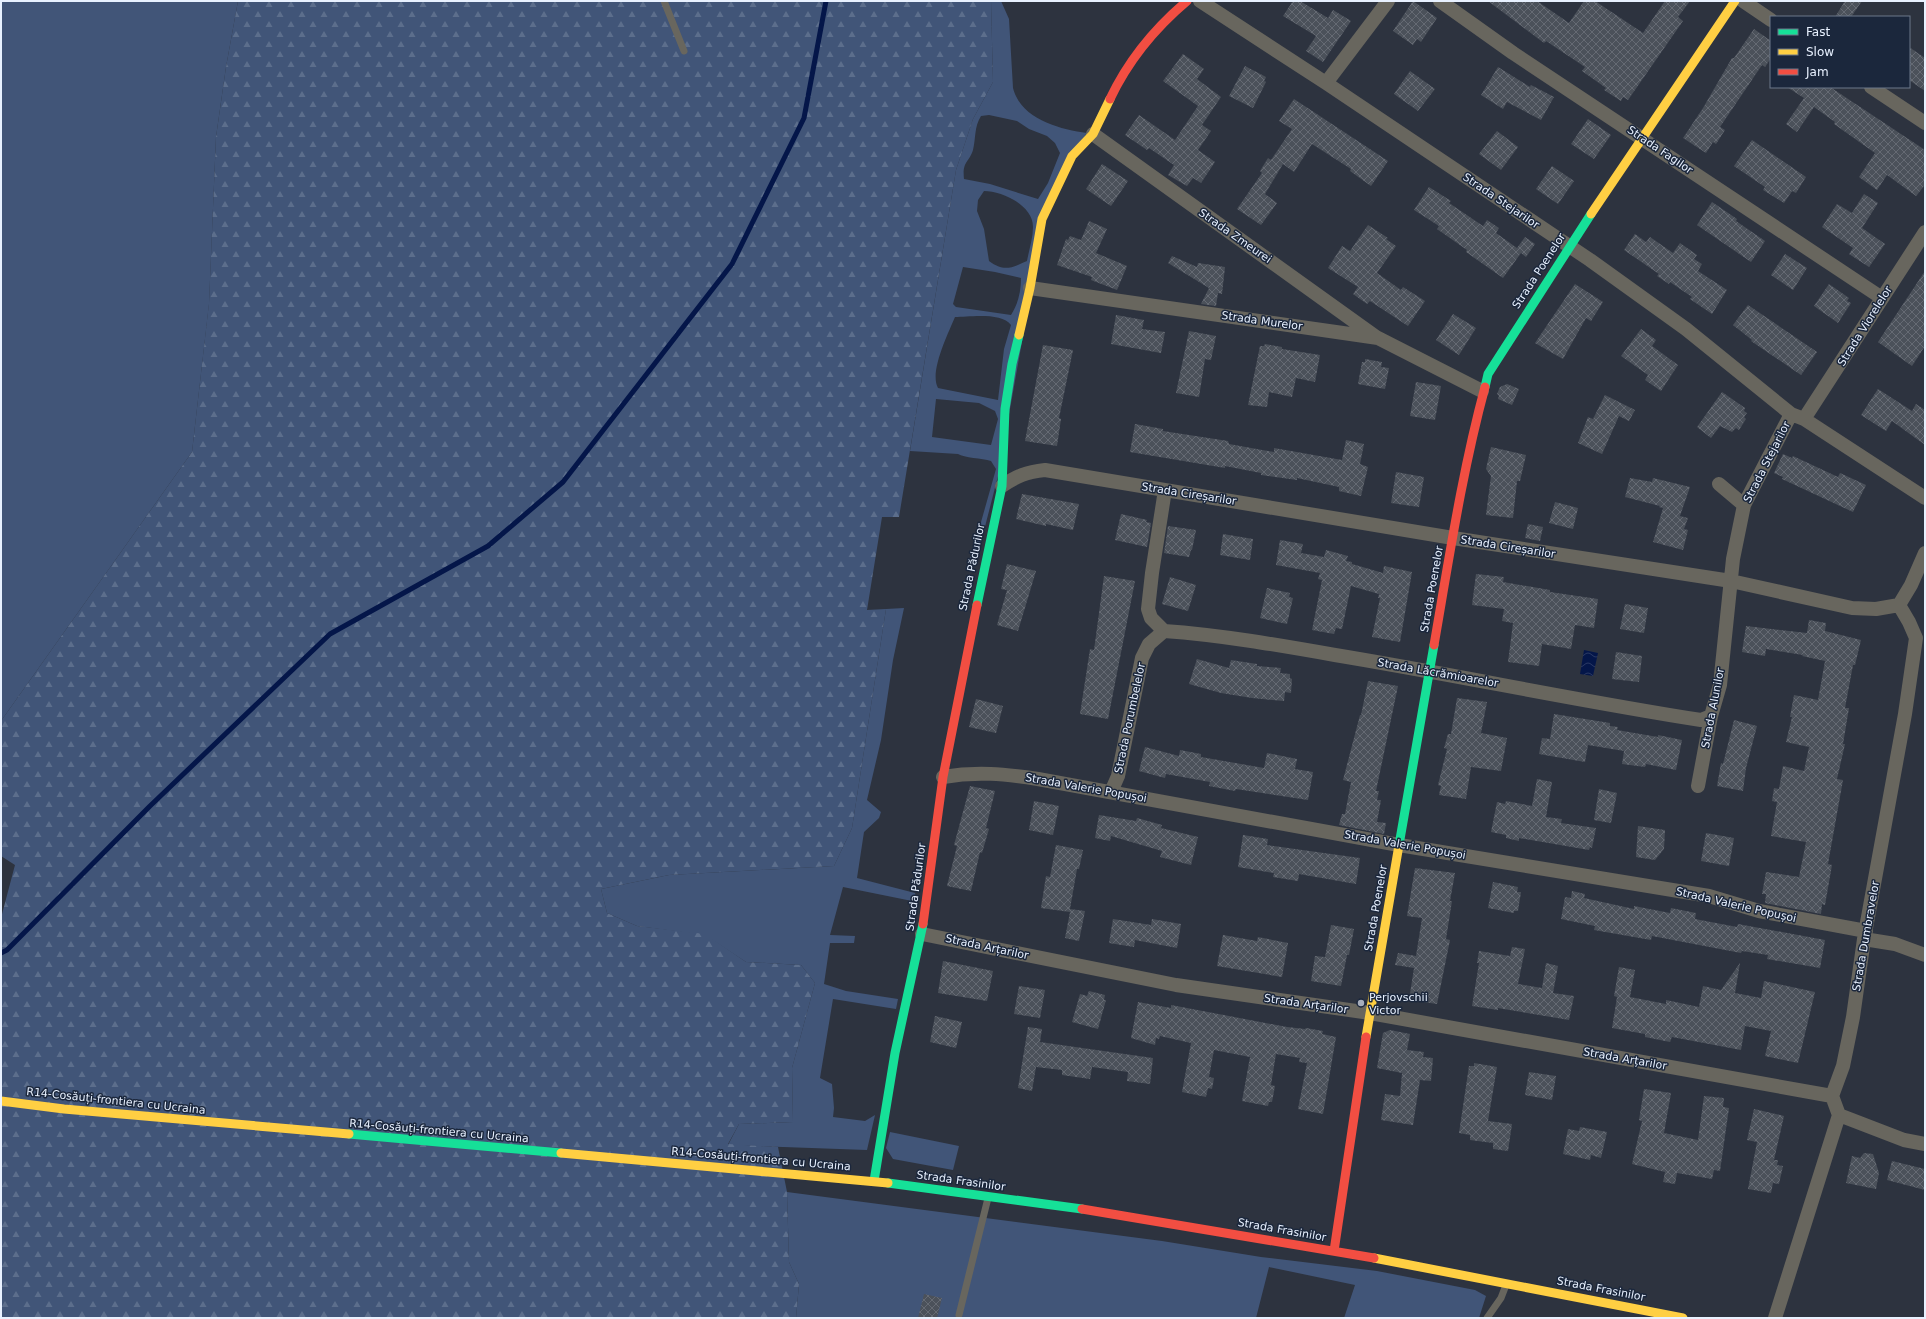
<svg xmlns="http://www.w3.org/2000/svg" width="1926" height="1319" font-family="'DejaVu Sans',sans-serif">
  <defs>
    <pattern id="forest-firs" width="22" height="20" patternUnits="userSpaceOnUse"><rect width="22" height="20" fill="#415578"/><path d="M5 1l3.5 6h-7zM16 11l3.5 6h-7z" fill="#5c6e8c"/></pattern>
    <pattern id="water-waves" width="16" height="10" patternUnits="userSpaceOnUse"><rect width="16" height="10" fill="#041649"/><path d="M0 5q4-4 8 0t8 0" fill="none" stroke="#293864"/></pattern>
    <pattern id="building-cross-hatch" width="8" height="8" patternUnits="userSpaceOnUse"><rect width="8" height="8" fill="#4b515a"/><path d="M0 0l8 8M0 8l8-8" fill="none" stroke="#656a73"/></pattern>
  </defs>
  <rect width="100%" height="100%" fill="#2d333f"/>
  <path fill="#415578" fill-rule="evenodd" d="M1,1H238L226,67L216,137L209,304L192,452L1,721Z
    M991,1H1001L1009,19L1013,88C1021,119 1059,129 1087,133L1048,196L998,476L979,550L969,560L972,554L996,469L991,461C982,458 964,458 958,454L910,451L956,170L973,119L993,82ZM989,115L1017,121L1029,129L1047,136L1055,143L1060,153L1048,183L1038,199L990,184L964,179C962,161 969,163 973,150C976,138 974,127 981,116ZM984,191C1002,191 1033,205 1033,227C1033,238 1029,250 1027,261C1011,268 1004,272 989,261L984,229L977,211L978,200ZM963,267L995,272L1021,278C1021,292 1018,304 1011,315L956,307L953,304ZM955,317C969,317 1002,312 1011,325L1004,349L998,400L938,388C929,372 948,334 955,317ZM936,399L979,403L995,411L998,419L991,445L932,437Z
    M904,608L893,660L881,740L867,800L881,812L879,818L864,832L857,878L915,893L917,902L843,887L830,935L855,936L854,943H830L824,984L846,991L898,999L896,1009L833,999L820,1078L832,1084L834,1108L833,1117L865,1121L875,1115L867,1150L728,1145L739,1124L793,1122L792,1068L815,983L801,965L746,962L705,935L637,926L607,913L601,889L669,875L834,866L852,828L886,609Z
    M890,1132L959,1146L953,1170L893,1159L886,1148Z
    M787,1192L1162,1241L1261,1257L1377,1271L1475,1290L1486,1296L1479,1318H1344L1355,1285L1269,1267L1256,1318H796L799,1284L789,1262Z"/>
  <path fill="url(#forest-firs)" d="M238,1H991L993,82L973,119L956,170L899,517H882L867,610L886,609L852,828L834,866L669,875L601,889L607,913L637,926L705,934L746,962L801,965L815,983L792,1068L793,1122L739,1124L728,1144L778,1147L787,1192L789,1262L799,1284L796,1318H1V918L15,865L1,856V721L192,452L209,303L216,137L226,67Z"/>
  <path fill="url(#water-waves)" d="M1584,650L1598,653L1593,676L1580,674Z"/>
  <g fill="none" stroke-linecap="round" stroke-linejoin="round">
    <path stroke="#041649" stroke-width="5" d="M1,953L7,950L150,806L330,634L488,546L563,482L732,264L804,118L826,1"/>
  </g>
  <path fill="url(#building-cross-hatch)" d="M1293,1H1300L1328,18L1333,10L1351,21L1323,62L1306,51L1316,36L1283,16Z
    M1413,1L1437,18L1421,42L1417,39L1413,45L1393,31Z
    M1488,1H1537L1569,23L1584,1H1595L1643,33L1665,1H1690L1678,17L1683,21L1628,100L1623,97L1621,101L1604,90L1606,88L1582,71L1585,67L1546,41L1544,43Z
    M1845,1H1862L1851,17H1835Z
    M1754,29L1771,41V58L1765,67L1762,65L1720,127L1725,130L1716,144L1713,142L1706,153L1683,138L1703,108L1732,58H1734Z
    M1909,47L1925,58V91L1909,80Z
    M1183,54L1204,69L1197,79L1221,97L1202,125L1211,131L1198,150L1215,162L1201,183L1193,178L1187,186L1168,175L1174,165L1149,148L1147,150L1125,135L1139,115L1175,140L1198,106L1163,81Z
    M1245,66L1266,77L1264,81L1266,82L1253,108L1229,96Z
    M1498,67L1530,87L1531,85L1554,97L1541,120L1507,102L1503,109L1481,95Z
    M1410,71L1435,89L1418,111L1394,94Z
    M1787,87H1830L1925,150V185L1916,196L1887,175L1877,190L1859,177L1875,153L1834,124L1835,122L1814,107L1797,132L1786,124L1804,98Z
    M1294,99L1388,161L1371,186L1350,171L1351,169L1312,144L1294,172L1283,164L1265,194L1277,203L1261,225L1237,209L1262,173L1260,171L1268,158L1271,160L1292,129L1279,121Z
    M1588,119L1611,135L1594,159L1571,144Z
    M1497,131L1518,147L1501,170L1479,154Z
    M1752,140L1806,177L1796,193L1792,191L1784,203L1763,190L1765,187L1734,166Z
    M1102,164L1128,181L1111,206L1086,189Z
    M1552,166L1574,181L1558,204L1536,189Z
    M1429,187L1451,201L1449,203L1483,226L1487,220L1499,228L1496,233L1517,248L1525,237L1535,244L1526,257L1521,253L1503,278L1466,252L1467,250L1437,229L1439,226L1414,210Z
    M1864,194L1878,203L1862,228L1885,244L1869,267L1849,254L1853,248L1822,227L1837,204L1852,213Z
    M1712,202L1737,219L1736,221L1765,241L1751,262L1697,225Z
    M1089,221L1107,229L1096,253L1127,266L1117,290L1091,280L1092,277L1057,265L1066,239L1068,240L1070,236L1081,240Z
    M1368,225L1388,238L1386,239L1396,246L1377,273L1401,290L1403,287L1425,301L1408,326L1370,301L1367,304L1353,294L1358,287L1328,268L1342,246L1350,251Z
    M1635,234L1646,242L1650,237L1673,253L1680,243L1697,255L1694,259L1702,264L1698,271L1727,290L1712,314L1690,299L1692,297L1670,282L1669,284L1657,276L1659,274L1624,250Z
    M1785,254L1807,268L1793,290L1771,275Z
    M1172,256L1197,267L1198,263L1225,267L1222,294L1218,293L1216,306L1201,304L1209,288L1168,263Z
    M1925,271V346L1912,366L1878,342Z
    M1575,284L1603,302L1591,321L1586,318L1563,359L1535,343Z
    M1829,284L1849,298L1847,301L1851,303L1838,323L1814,306Z
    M1748,305L1817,352L1801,375L1751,341L1752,340L1733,325Z
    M1453,314L1476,328L1459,355L1436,340Z
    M1116,315L1144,320L1142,329L1165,332L1161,353L1111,344Z
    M1641,329L1656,340L1652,346L1678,365L1661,391L1645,380L1648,375L1621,356Z
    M1189,331L1216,336L1211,360L1205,359L1199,397L1176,393Z
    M1265,344L1282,347V349L1320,355L1315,382L1296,378L1292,397L1269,392L1267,407L1248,405L1260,346H1264Z
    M1043,345L1073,350L1059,418L1061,419L1057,446L1025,441Z
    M1365,359L1382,362L1381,367L1389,368L1385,389L1358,384L1362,362H1365Z
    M1416,382L1441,386L1435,420L1410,416Z
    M1507,384L1519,389L1512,405L1498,399L1499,396L1497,394L1500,387Z
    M1878,389L1912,411L1916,404L1925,410V445L1892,421L1886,431L1861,415Z
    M1722,392L1745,408L1744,411L1747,413L1744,417L1746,419L1739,430L1736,428L1732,432L1720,426L1711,438L1697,427Z
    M1605,395L1635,410L1629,421L1619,416L1602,454L1578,443L1588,417L1593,419Z
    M1135,424L1163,429V431L1228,441L1229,444L1274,452V448L1342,460L1346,440L1364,444L1360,464L1368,467L1361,496L1339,491V487L1297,478V480L1268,476L1261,475V473L1225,466V468L1130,452Z
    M1491,447L1526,455L1520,481H1517L1513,518L1486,515L1491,476L1486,469Z
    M1783,454L1792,458L1793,456L1838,477L1840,473L1866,485L1853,512L1782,479L1783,477L1774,473Z
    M1396,472L1424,477L1419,507L1391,503Z
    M1630,478L1652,482L1653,478L1690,487L1680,516L1688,518L1684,529L1688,530L1683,550L1653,542L1663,508L1659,507L1660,506L1625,497Z
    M1022,494L1079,504L1073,530L1046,524V526L1016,519Z
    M1555,502L1578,508L1573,529L1549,523Z
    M1121,514L1147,520L1146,522L1151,523L1147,547L1115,540Z
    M1528,524L1543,527L1540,541L1525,538Z
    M1168,526L1196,530L1192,550H1191L1189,557L1164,553Z
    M1223,534L1253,539L1250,560L1220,555Z
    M1280,540L1303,544L1301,553L1324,557L1326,550L1348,556L1346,561L1352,562V564L1383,573L1384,566L1412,572L1400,642L1372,637L1380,598H1378L1379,594L1351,586L1342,629L1336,628L1334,634L1312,630L1322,580L1318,579L1320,573L1276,565Z
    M1007,564L1036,571L1018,631L997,625L1007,590L1001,589Z
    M1476,574L1504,577L1503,582L1550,590V592L1598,599L1594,628L1575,625L1571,649L1542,644L1539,666L1508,662L1513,623L1502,621L1504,609L1472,605Z
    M1104,576L1135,581L1108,719L1080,714L1090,649L1094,650Z
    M1170,577L1196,585L1188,611L1162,604Z
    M1267,588L1290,593L1289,597L1293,598L1287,624L1260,618Z
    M1625,604L1648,608L1644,633L1620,629Z
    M1809,620L1826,623L1825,631L1861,640L1855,665H1853L1845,708H1849L1843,744H1845L1837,779L1843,780L1828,864L1832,865L1825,905L1822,904L1821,914L1765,903L1766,894H1762L1766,872L1799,877L1806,842L1771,836L1777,802L1772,801L1774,788L1779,789L1783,766L1804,771L1809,747L1786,742L1792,717H1790L1794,695L1818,700L1825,661L1802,656L1803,655L1766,649L1765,656L1742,652L1746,626L1807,633Z
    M1616,652L1642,656L1639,682L1612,679Z
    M1197,659L1229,668L1231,660L1257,664V666L1281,668L1280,673L1290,674V678L1292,679L1291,693L1285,692L1284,701L1252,698L1221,693L1189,684Z
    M1368,681L1398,686L1376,791H1379L1377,800H1381L1377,822L1386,823L1384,834L1339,825L1342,814H1345L1351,782L1343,780L1360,715H1361Z
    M1457,698L1487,702L1481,733L1507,738L1501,771L1471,767L1466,799L1439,795L1441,786L1438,785L1447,749L1444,748L1448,734H1451Z
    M976,699L1003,706L996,733L969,727Z
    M1554,714L1610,723V726L1618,727L1617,730L1658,737V735L1682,740L1676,770L1646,764L1645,767L1622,764L1624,751L1588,745L1585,762L1539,754L1542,738L1550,739Z
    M1734,720L1757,726L1746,768L1743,791L1717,786L1721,763L1723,764Z
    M1145,747L1179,756L1180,750L1201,754V757L1264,768L1267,753L1297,759L1295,769L1313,772L1308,800L1236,789L1235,791L1209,786L1210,782L1166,774L1165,778L1139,771Z
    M1537,779L1552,782L1546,817L1562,819L1561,823L1596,828L1592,848L1590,847L1589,850L1519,838V841L1506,838V835L1491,832L1497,802L1505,804L1506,801L1532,806Z
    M970,786L995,791L986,828L989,829L982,853L980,852L971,891L947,886L957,846L954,845Z
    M1599,789L1617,793L1611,823L1594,820Z
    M1034,801L1059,806L1053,835L1029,830Z
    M1099,815L1136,821L1137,818L1162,825L1161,828L1198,837L1191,865L1160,857L1162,851L1111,836L1110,841L1095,838Z
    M1638,826L1665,830L1664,849L1655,860L1636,857Z
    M1706,833L1734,838L1729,866L1701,861Z
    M1243,835L1268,839L1267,845L1360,858L1356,884L1299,874L1298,881L1273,877L1274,873L1238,867Z
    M1056,845L1083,850L1079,869H1077L1070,909L1085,911L1079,941L1065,938L1070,912L1041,908L1046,876L1050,877Z
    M1415,868L1455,873L1450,901H1452L1446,939L1450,940L1437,1004L1409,1000L1414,968L1395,965L1398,953L1416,956L1422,918L1407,916Z
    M1493,882L1518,887L1517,892H1521L1518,911H1514V913L1488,908Z
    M1572,891L1585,894L1584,898L1634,909V906L1670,913L1671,908L1696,913L1695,919L1737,927L1738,924L1825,940L1820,968L1767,959L1768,955L1742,951L1741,953L1652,936L1651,940L1594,930L1595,926L1561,919L1565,897L1571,898Z
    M1113,919L1151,925L1152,919L1181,924L1177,948L1135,940L1134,947L1109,943Z
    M1331,925L1354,929L1349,955H1347L1341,986L1311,981L1315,956L1325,957Z
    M1223,935L1257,941L1258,937L1288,943L1282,977L1217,966Z
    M1512,947L1525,949L1518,984L1542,988L1546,963L1558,966L1553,993L1574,996L1569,1020L1498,1008V1010L1472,1006L1479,963H1477L1479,951L1510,956Z
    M943,961L993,971L987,1001L938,993Z
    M1740,963L1735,993L1761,998L1764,981L1815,992L1798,1063L1765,1056L1771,1031L1745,1026L1741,1050L1672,1037L1670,1042L1645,1037V1034L1612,1028L1617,997L1614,996L1619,967L1635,970L1630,997L1666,1004V1000L1699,1007L1703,986L1721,990Z
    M1019,986L1045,990L1040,1018L1014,1014Z
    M1089,991L1105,995L1104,1000H1106L1098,1029L1072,1022L1080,994L1087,996Z
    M1138,1002L1171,1008V1005L1287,1027L1305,1029L1306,1028L1323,1031L1322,1034L1336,1037L1323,1114L1298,1109L1307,1063L1299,1062L1300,1058L1276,1054L1271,1085L1275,1086L1272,1102H1269L1268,1106L1242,1101L1250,1057L1214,1050L1209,1077L1214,1078L1212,1089L1208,1088L1206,1097L1182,1092L1191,1043L1160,1036L1159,1039L1156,1038L1155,1045L1131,1038Z
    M935,1016L962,1022L956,1048L930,1042Z
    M1028,1027L1042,1029L1040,1042L1153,1058L1150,1084L1127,1081L1128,1072L1092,1067L1090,1079L1062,1075V1070L1036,1067L1032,1091L1018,1088Z
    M1390,1030L1410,1034L1407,1050L1424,1052L1423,1057L1433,1058L1431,1081L1420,1080L1413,1125L1381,1120L1385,1094L1400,1096L1402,1073L1377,1068L1383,1033Z
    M1474,1063L1497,1067L1488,1121L1512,1124L1508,1151L1493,1149V1143L1470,1140V1135L1459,1133L1469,1066H1474Z
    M1529,1072L1556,1076L1552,1100L1525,1095Z
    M1644,1089L1671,1093L1664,1133L1698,1140L1704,1096L1724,1098L1723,1107L1729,1108L1720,1171L1714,1170L1712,1179L1677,1173L1675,1184L1663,1182L1665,1172L1632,1164L1642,1121L1639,1120Z
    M1754,1109L1784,1116L1774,1160H1778L1777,1165L1783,1166L1779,1184L1773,1183L1771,1193L1748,1189L1757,1142L1747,1140Z
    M1580,1127L1607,1132L1601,1158L1591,1155L1590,1160L1563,1154L1568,1129L1579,1131Z
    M1864,1153L1873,1154L1879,1173L1876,1189L1846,1183L1852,1156L1860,1158Z
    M1892,1161L1925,1169V1190L1887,1180Z
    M924,1294L942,1298L937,1318H918Z"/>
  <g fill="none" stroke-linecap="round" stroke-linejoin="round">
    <path stroke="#68665e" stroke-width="7" d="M664,1L684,51
      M959,1315L988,1198
      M1487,1318L1501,1298L1506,1285"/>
    <path stroke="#68665e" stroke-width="14" d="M1200,1L1326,83L1590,260L1686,329L1791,414L1804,419L1925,498
      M1440,1L1513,53L1882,298
      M1743,1L1771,20
      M1326,83L1388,1
      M1871,87L1925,123
      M1093,134L1376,337
      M1030,288L1378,338L1482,391
      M1804,419L1925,232
      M1719,484L1744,505
      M1002,486C1017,476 1026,472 1045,470L1453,538L1731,581L1852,608L1876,609L1899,605
      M1899,605L1911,585L1925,553
      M1164,631C1221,635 1278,645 1335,655C1457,675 1578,701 1701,720L1711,716
      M943,777C977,771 1004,774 1038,779L1399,845L1709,896L1759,911L1866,931
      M1698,786L1711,716L1720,685L1733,559L1744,505L1791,414
      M1111,792L1118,776L1142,658L1149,644L1164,631L1151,618L1148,609L1152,573L1165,490
      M922,934L1176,985L1370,1013L1832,1096
      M1864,939L1895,944L1925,955
      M1839,1115L1904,1140L1925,1144
      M1775,1318L1839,1115L1832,1096L1843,1066L1853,1017L1864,939L1905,714L1916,638L1909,622L1899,605"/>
    <path stroke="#16e098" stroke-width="9" d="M1485,387L1488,374L1591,214
      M977,605L1002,486L1005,409L1012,364L1019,335
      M1399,845L1434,645
      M349,1134L561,1153
      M874,1181L895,1053L923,924
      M888,1183L1082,1209"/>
    <path stroke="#ffcf43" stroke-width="9" d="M1591,214L1735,1
      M1019,335L1030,288L1042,219L1072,156L1093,134L1110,99
      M1366,1037L1399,845
      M1,1101L64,1109L349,1134
      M561,1153L888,1183
      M1374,1258L1683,1318"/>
    <path stroke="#f24e42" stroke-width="9" d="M1110,99C1128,61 1155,28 1187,1
      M1434,645C1449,559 1462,472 1485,387
      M923,924L943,777L977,605
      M1082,1209L1374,1258
      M1334,1251L1366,1037"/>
  </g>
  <circle fill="#a7aebc" stroke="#1b273c" stroke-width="1.5" cx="1361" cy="1003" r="4"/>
  <g text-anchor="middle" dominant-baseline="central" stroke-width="3" stroke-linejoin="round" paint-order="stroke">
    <g font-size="11" fill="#e8f1ff" stroke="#1b273c">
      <text transform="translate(1660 150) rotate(34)">Strada Fagilor</text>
      <text transform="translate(1501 201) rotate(34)">Strada Stejarilor</text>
      <text transform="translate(1235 236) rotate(35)">Strada Zmeurei</text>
      <text transform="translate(1539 271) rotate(-57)">Strada Poenelor</text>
      <text transform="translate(1262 321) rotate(8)">Strada Murelor</text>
      <text transform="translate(1865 326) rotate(-58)">Strada Viorelelor</text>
      <text transform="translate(1767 462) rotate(-63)">Strada Stejarilor</text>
      <text transform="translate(1189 494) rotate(9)">Strada Cireșarilor</text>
      <text transform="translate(1508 547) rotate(9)">Strada Cireșarilor</text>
      <text transform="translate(972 567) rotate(-78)">Strada Pădurilor</text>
      <text transform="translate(1432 589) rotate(-80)">Strada Poenelor</text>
      <text transform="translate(1438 673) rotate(10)">Strada Lăcrămioarelor</text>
      <text transform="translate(1713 708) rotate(-79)">Strada Alunilor</text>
      <text transform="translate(1130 718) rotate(-78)">Strada Porumbelelor</text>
      <text transform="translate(1086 788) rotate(10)">Strada Valerie Popușoi</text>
      <text transform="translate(1405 845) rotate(10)">Strada Valerie Popușoi</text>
      <text transform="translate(916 887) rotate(-82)">Strada Pădurilor</text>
      <text transform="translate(1736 905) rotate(13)">Strada Valerie Popușoi</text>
      <text transform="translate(1376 908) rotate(-80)">Strada Poenelor</text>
      <text transform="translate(1866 936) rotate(-80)">Strada Dumbravelor</text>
      <text transform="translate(987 947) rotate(12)">Strada Arțarilor</text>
      <text transform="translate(1306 1004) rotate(8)">Strada Arțarilor</text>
      <text transform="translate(1625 1059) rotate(10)">Strada Arțarilor</text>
      <text transform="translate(116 1101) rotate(6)">R14-Cosăuți-frontiera cu Ucraina</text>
      <text transform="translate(439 1131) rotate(5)">R14-Cosăuți-frontiera cu Ucraina</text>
      <text transform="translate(761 1159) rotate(5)">R14-Cosăuți-frontiera cu Ucraina</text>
      <text transform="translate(961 1181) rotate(8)">Strada Frasinilor</text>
      <text transform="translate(1282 1230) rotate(10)">Strada Frasinilor</text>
      <text transform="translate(1601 1289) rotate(11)">Strada Frasinilor</text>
    </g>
    <g font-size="11" fill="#e8f1ff" stroke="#1b273c" text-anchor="start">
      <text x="1369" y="997">Perjovschii<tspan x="1369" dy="13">Victor</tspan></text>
    </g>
  </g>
  <rect width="1926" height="1319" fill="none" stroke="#e8f1ff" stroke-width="4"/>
  <rect x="1770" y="16" width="140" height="72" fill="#1b273c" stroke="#6d788a"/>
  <rect x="1778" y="29" width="20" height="6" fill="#16e098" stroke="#6d788a"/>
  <text x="1806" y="36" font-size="12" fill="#e8f1ff">Fast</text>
  <rect x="1778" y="49" width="20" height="6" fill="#ffcf43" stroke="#6d788a"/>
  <text x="1806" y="56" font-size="12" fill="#e8f1ff">Slow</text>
  <rect x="1778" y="69" width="20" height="6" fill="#f24e42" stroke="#6d788a"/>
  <text x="1806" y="76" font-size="12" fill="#e8f1ff">Jam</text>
</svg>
